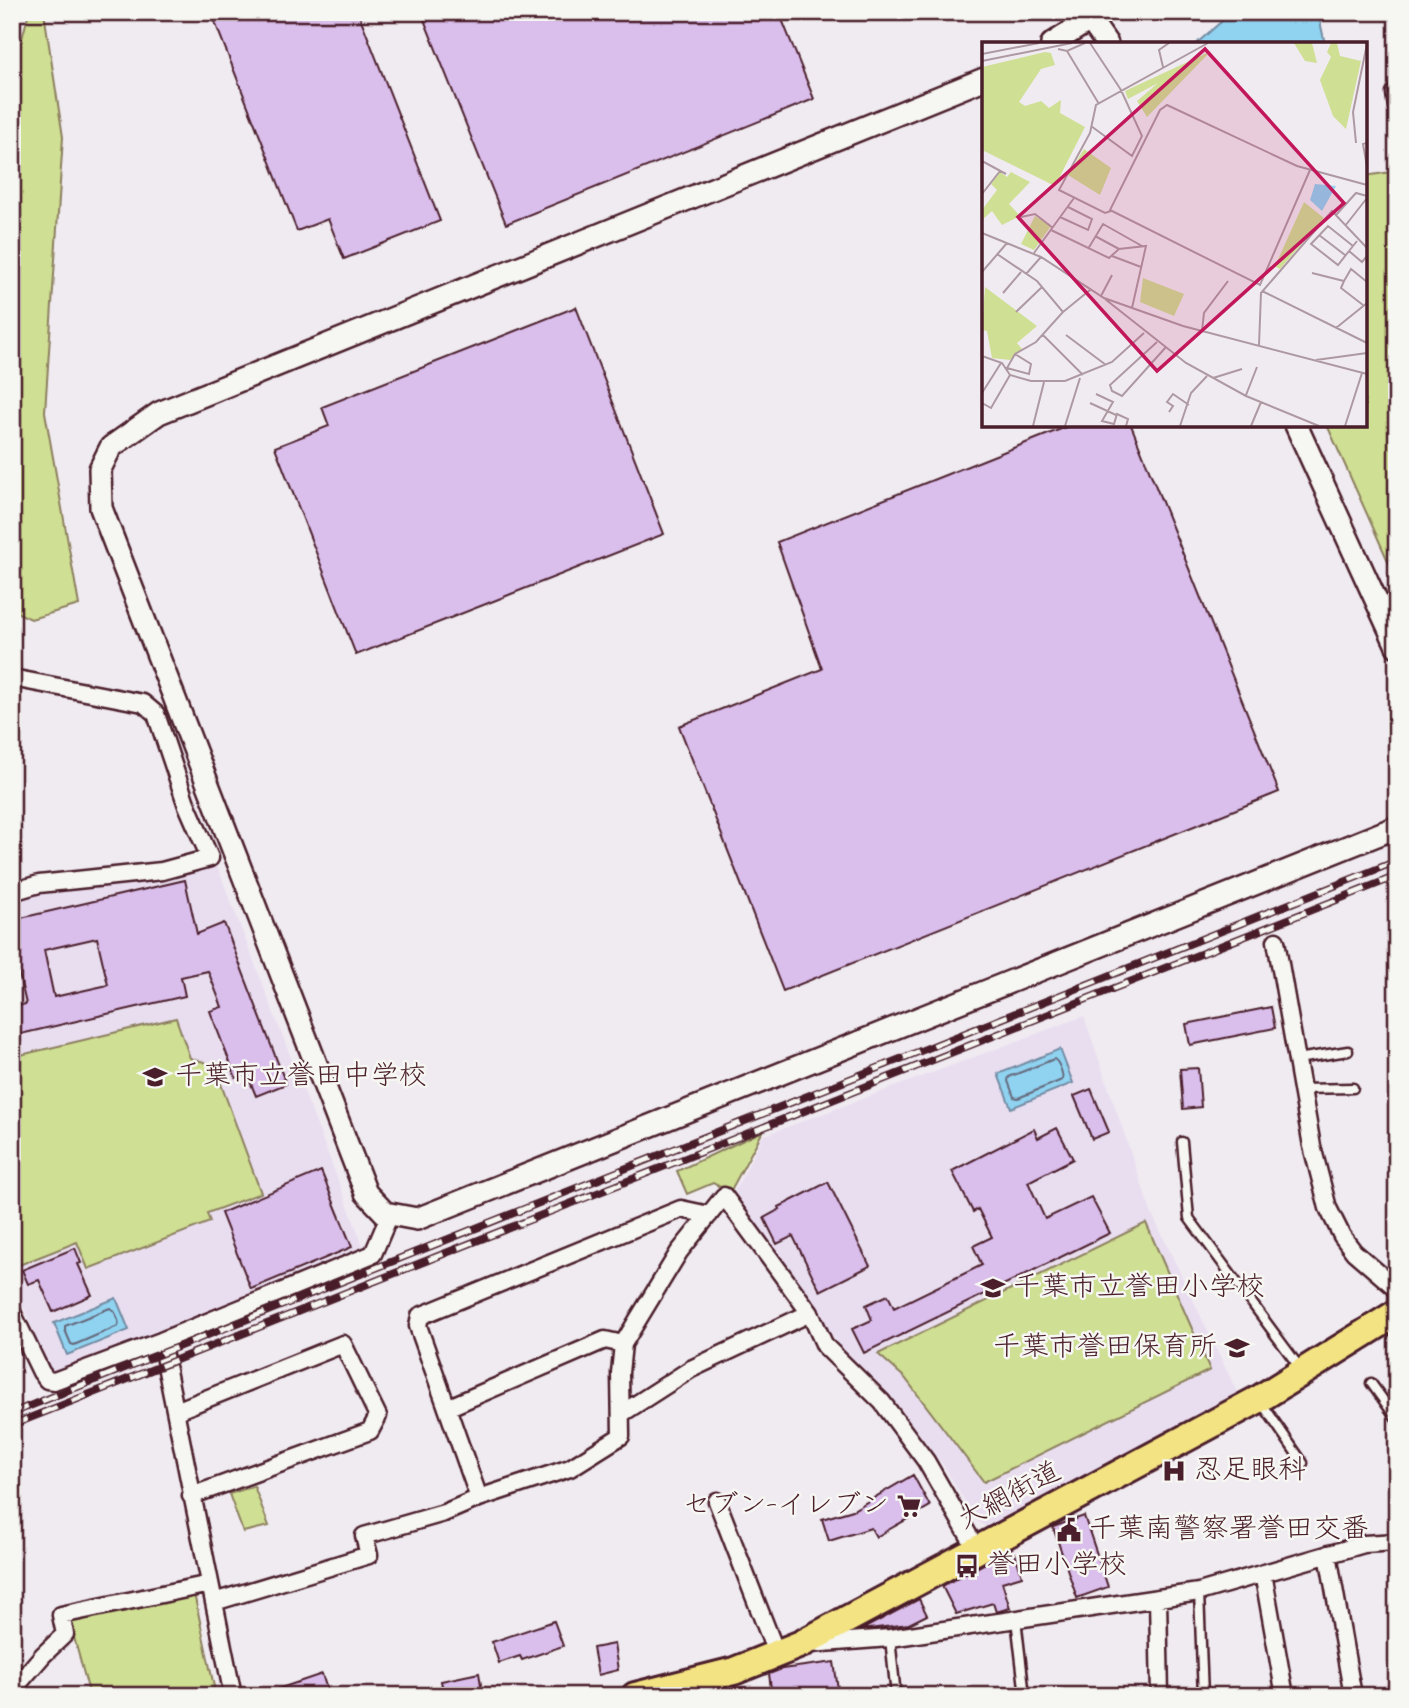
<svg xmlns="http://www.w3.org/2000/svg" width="1409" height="1708" font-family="'Indie Flower','Klee One',sans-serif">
  <rect width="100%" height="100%" fill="#f0ebf1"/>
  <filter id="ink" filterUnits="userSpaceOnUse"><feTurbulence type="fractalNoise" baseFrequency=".0143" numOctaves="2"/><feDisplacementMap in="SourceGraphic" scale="14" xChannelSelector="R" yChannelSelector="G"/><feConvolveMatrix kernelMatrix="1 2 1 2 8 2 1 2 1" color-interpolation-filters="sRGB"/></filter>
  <g filter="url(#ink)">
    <path fill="#e9def0" d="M210,864L218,868L366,1253L61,1374L49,1370L12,1278V901L42,893L179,875Z
      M1084,1016L1151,1212L1238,1394L998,1527L984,1526L975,1519L945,1468L896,1403L852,1363L733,1195L763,1136Z"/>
    <path fill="#cfdf93" stroke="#8c7f5f" stroke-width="2" d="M29,12H44L63,137L45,412L79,605L31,619L12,610V77Z
      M1397,171V581L1327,425H1365V176Z
      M176,1018L190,1058L214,1065L261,1193L207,1213L210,1222L88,1269L77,1242L14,1267L12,1057Z
      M763,1131L730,1192L713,1183L687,1194L677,1171Z
      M1146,1223L1210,1370L984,1482L905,1378L878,1354Z
      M254,1486L269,1526L243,1532L229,1494Z
      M192,1584L216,1696H90L69,1619Z"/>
    <path fill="#8fd3f1" stroke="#738ba2" stroke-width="2" d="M1232,12H1318L1325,44H1196Z
      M1060,1049L1073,1083L1011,1108L998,1074Z
      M116,1298L129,1330L67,1355L54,1323Z"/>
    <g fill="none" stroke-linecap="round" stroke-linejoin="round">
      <path stroke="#66677a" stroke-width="2" d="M1054,1059C1059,1062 1064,1075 1062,1080L1018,1098L1014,1097L1008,1081L1009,1077Z
        M110,1308C115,1310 120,1321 118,1326L74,1345L71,1344L65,1330V1326Z"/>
    </g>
    <path fill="#dabeec" stroke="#4a1f2b" stroke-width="2" fill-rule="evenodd" d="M225,12H358L440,221L344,259L328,219L297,231L213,17Z
      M421,12H779L814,99L506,224Z
      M576,307L664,534L356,655L275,447L329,426L322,407Z
      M1071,425H1131L1279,792L783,991L679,726L822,669L777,542Z
      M185,880L197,934L224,923L286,1084L256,1096L247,1074L236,1078L210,1011L222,1007L208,971L181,977L185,996L12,1036V1007L26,1004L12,944V920ZM97,938L108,985L54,997L44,950Z
      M1271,1007L1275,1028L1190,1045L1186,1024Z
      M1198,1068L1201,1107L1183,1109L1180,1069Z
      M1091,1089L1109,1132L1092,1139L1074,1096Z
      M1057,1128L1073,1159L1028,1182L1045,1219L1091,1197L1110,1233L864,1353L852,1329L872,1320L866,1305L888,1295L894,1308L982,1265L973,1246L992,1237L978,1209L973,1212L952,1171L1034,1129L1038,1138Z
      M321,1171L352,1247L251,1289L221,1213Z
      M828,1182L870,1266L820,1291L793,1236L777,1244L764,1218L780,1209L779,1207Z
      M75,1248L81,1263L78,1264L92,1295L53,1312L39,1280L28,1284L22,1270Z
      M913,1475L930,1506L876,1537L871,1528L829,1541L822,1519L853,1510Z
      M1084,1516L1108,1587L1077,1598L1053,1527Z
      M1015,1553L1022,1576L1002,1582L1010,1608L996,1612L993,1603L956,1614L942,1586L991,1560Z
      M919,1599L927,1615L909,1624L861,1630Z
      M554,1621L563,1646L522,1660L520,1656L499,1663L492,1642Z
      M614,1644L618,1670L598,1675L593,1648Z
      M834,1662L839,1696H772L769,1674L782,1669Z
      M479,1673L483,1696H444L441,1681Z
      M322,1674L329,1696H266V1693Z"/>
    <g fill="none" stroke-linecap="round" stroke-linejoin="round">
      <g stroke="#4a1f2b" stroke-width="13">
        <path id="service" d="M1297,1059L1348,1051
          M1302,1089L1353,1088
          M1182,1142L1189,1218L1300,1368
          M1371,1383L1397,1419
          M1261,1402L1303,1463
          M1199,1592L1203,1696
          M1016,1619L1025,1696
          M890,1638L896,1696"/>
      </g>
      <g stroke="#4a1f2b" stroke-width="21">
        <path id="minor" d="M1397,93H1395L1397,108
          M12,678L143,703L156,714L186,803L210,858L162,871L39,884L12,892
          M1276,941L1312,1146L1328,1208L1342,1236L1354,1252L1397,1289
          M12,1312L41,1372L47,1380L54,1381L161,1341L373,1254L390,1214
          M161,1341L233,1696
          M447,1408L605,1340L623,1344
          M176,1411L343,1344L378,1416L370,1431L191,1496
          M621,1414L691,1369L810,1313
          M479,1498L418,1326L420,1316L681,1209L709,1215
          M717,1501L777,1655
          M1328,1554L1353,1696
          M1263,1573L1285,1696
          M1158,1599L1160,1696
          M214,1602L369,1555L364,1536L444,1513L479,1498L570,1468L621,1436L620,1373L623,1344L679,1252L724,1196L810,1313L825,1346L882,1402L926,1461L977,1550
          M810,1644L890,1638L1199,1592L1364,1544L1397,1542
          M12,1691L43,1655L65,1634L61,1615L210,1584"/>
      </g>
      <g stroke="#4a1f2b" stroke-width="26">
        <path id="tertiary" d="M1091,21L1107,44
          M1052,44L1102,12
          M984,79L159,413L111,447L100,469L101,508L366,1193L385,1213L417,1219L1397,827
          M1296,425L1397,646"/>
      </g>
      <g stroke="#4a1f2b" stroke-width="32">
        <path id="primary" d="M635,1696L734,1671L801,1644L1259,1399L1397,1313"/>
      </g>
      <use href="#service" stroke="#f6f6f2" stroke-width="8"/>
      <use href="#minor" stroke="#f6f6f2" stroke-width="16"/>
      <use href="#tertiary" stroke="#f6f6f2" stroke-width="21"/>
      <use href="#primary" stroke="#f4e382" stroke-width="26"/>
      <g stroke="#4a1f2b" stroke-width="8">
        <path id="rail" d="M12,1413L1397,861
          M12,1425L1397,876"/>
      </g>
      <use href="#rail" stroke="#f6f6f2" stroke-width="5" stroke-dasharray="16" stroke-linecap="butt"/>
    </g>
  </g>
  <defs>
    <g id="school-bare" transform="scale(1.89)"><path d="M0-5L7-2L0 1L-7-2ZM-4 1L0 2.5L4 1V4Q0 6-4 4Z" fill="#4a1f2b" stroke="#f6f6f2" stroke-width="2.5" paint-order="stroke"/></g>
    <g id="hospital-bare" transform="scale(1.89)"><path d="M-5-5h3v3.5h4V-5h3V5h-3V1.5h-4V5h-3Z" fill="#4a1f2b" stroke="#f6f6f2" stroke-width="2.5" paint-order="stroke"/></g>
    <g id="supermarket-bare" transform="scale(1.89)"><path d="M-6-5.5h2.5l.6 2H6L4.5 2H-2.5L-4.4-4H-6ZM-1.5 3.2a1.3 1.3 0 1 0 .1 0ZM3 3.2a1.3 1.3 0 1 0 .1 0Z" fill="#4a1f2b" stroke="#f6f6f2" stroke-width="2.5" paint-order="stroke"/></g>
    <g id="civic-bare" transform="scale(1.89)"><path d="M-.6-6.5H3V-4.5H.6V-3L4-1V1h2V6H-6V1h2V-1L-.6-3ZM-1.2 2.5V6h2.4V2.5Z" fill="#4a1f2b" stroke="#f6f6f2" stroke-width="2.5" paint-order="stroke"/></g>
    <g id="bus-bare" transform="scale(1.89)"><path d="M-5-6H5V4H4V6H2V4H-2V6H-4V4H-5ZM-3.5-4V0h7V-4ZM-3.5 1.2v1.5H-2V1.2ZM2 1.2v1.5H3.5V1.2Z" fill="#4a1f2b" stroke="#f6f6f2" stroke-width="2.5" paint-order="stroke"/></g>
  </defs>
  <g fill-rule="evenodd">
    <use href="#school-bare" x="155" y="1077"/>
    <use href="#school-bare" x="993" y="1288"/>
    <use href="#school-bare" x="1237" y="1348"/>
    <use href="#hospital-bare" x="1174" y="1471"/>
    <use href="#supermarket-bare" x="909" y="1506"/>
    <use href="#civic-bare" x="1069" y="1530"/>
    <use href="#bus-bare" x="967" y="1566"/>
  </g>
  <g text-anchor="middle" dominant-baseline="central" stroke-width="5" stroke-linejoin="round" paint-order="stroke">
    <g font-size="28" fill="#4a1f2b" stroke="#f6f6f2" text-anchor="start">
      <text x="175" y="1077">千葉市立誉田中学校</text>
      <text x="1013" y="1288">千葉市立誉田小学校</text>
      <text x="1217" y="1348" text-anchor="end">千葉市誉田保育所</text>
      <text x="1194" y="1471">忍足眼科</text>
      <text x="889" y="1506" text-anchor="end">セブン-イレブン</text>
      <text x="1089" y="1530">千葉南警察署誉田交番</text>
      <text x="987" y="1566">誉田小学校</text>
    </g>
    <g font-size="28" fill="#4a1f2b" stroke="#f6f6f2">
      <text transform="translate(1010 1497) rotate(-28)">大網街道</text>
    </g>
  </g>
  <g transform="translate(982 42)">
    <rect width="385" height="385" fill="#f0ebf1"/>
    <path d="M312,1H330L335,21L323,19ZM349,1H355L358,14L379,19L364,87L351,74L338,38L349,15L345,10ZM229,9L165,75L155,59L176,41L146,57L143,49ZM63,10L69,11L73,23L59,27L37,60L43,64L59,59L67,66L79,58L78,71L103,85L73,144L0,108V25ZM102,107L129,126L118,153L86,133ZM18,130L25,135L29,130L48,140L27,162L38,174L20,183L10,169L0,178V168L15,148L9,142ZM322,160L342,176L298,227L293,224ZM53,174L69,184L52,208L39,202ZM161,236L202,252L192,274L158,260ZM3,245L55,284L35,301L40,307L28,318L10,316L5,289L0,288Z" fill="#cfdf93"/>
    <path d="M333,142L354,144L340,169L328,158Z" fill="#8fd3f1"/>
    <path fill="none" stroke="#ae99a2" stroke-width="2" d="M108,1L139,48L160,94L150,114L109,84M76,7L85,9L103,1M85,9L117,62M0,12L57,1M0,19L90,1M181,25L177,8L187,1M374,101L371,70L385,2M385,101L381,102L385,125M0,119L24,132M328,128L278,243L128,168L178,68L185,63L315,124L385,143M0,152L18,129M129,169L123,171L77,148L108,91L114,63L226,1M354,173L374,151L385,154M39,175L53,172L71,186M78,175L106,188L110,177L86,165M363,184L385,156M69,188L127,216L137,207L164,204L150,266M0,191L59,215L122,256L201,284L385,332M337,193L363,213M113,194L137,207M371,204L346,184L329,202L356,223L367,209L375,199M106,207L121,182L160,204M367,209L380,220L385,214M52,211L92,156M15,212L55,239L81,270L54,300L33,312L25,326L47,332L49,322L33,312M130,214L159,225M0,230L25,201M330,231L362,239L369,227L385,240M44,232L59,215M362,239L359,246L381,263M280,249L385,301M21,251L39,230M119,254L130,233M123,257L204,321L264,354L337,384M34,270L60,245M81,270L108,248M354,286L385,261M220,289L222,271L246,239M61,293L101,333M84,293L124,323M175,300L128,343L130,349L140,354L184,305M277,303L279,251L350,169L385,206M0,314L20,321L28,333L49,339H83L130,320L162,291M334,318L385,311M231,336L260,327M0,351L19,321M114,352L131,360L120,379L132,382L135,372L146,377L144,384M264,353L275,325M0,361L9,366L28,333M108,361L134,373M187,370L191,364L185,360L191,352L207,363M51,384L62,340M83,384L98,336M198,384L209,351L225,334M269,384L279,360M363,384L380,331"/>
    <path fill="#c2185b" fill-opacity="0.15" stroke="#c2185b" stroke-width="3.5" d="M223,7L362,161L175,329L36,175Z"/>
    <rect width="385" height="385" fill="none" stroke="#4a1f2b" stroke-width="3.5"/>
  </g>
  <rect width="1409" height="1708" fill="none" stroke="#f6f6f2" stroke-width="42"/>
  <rect x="21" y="21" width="1367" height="1666" fill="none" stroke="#4a1f2b" stroke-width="2.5" filter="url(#ink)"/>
</svg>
